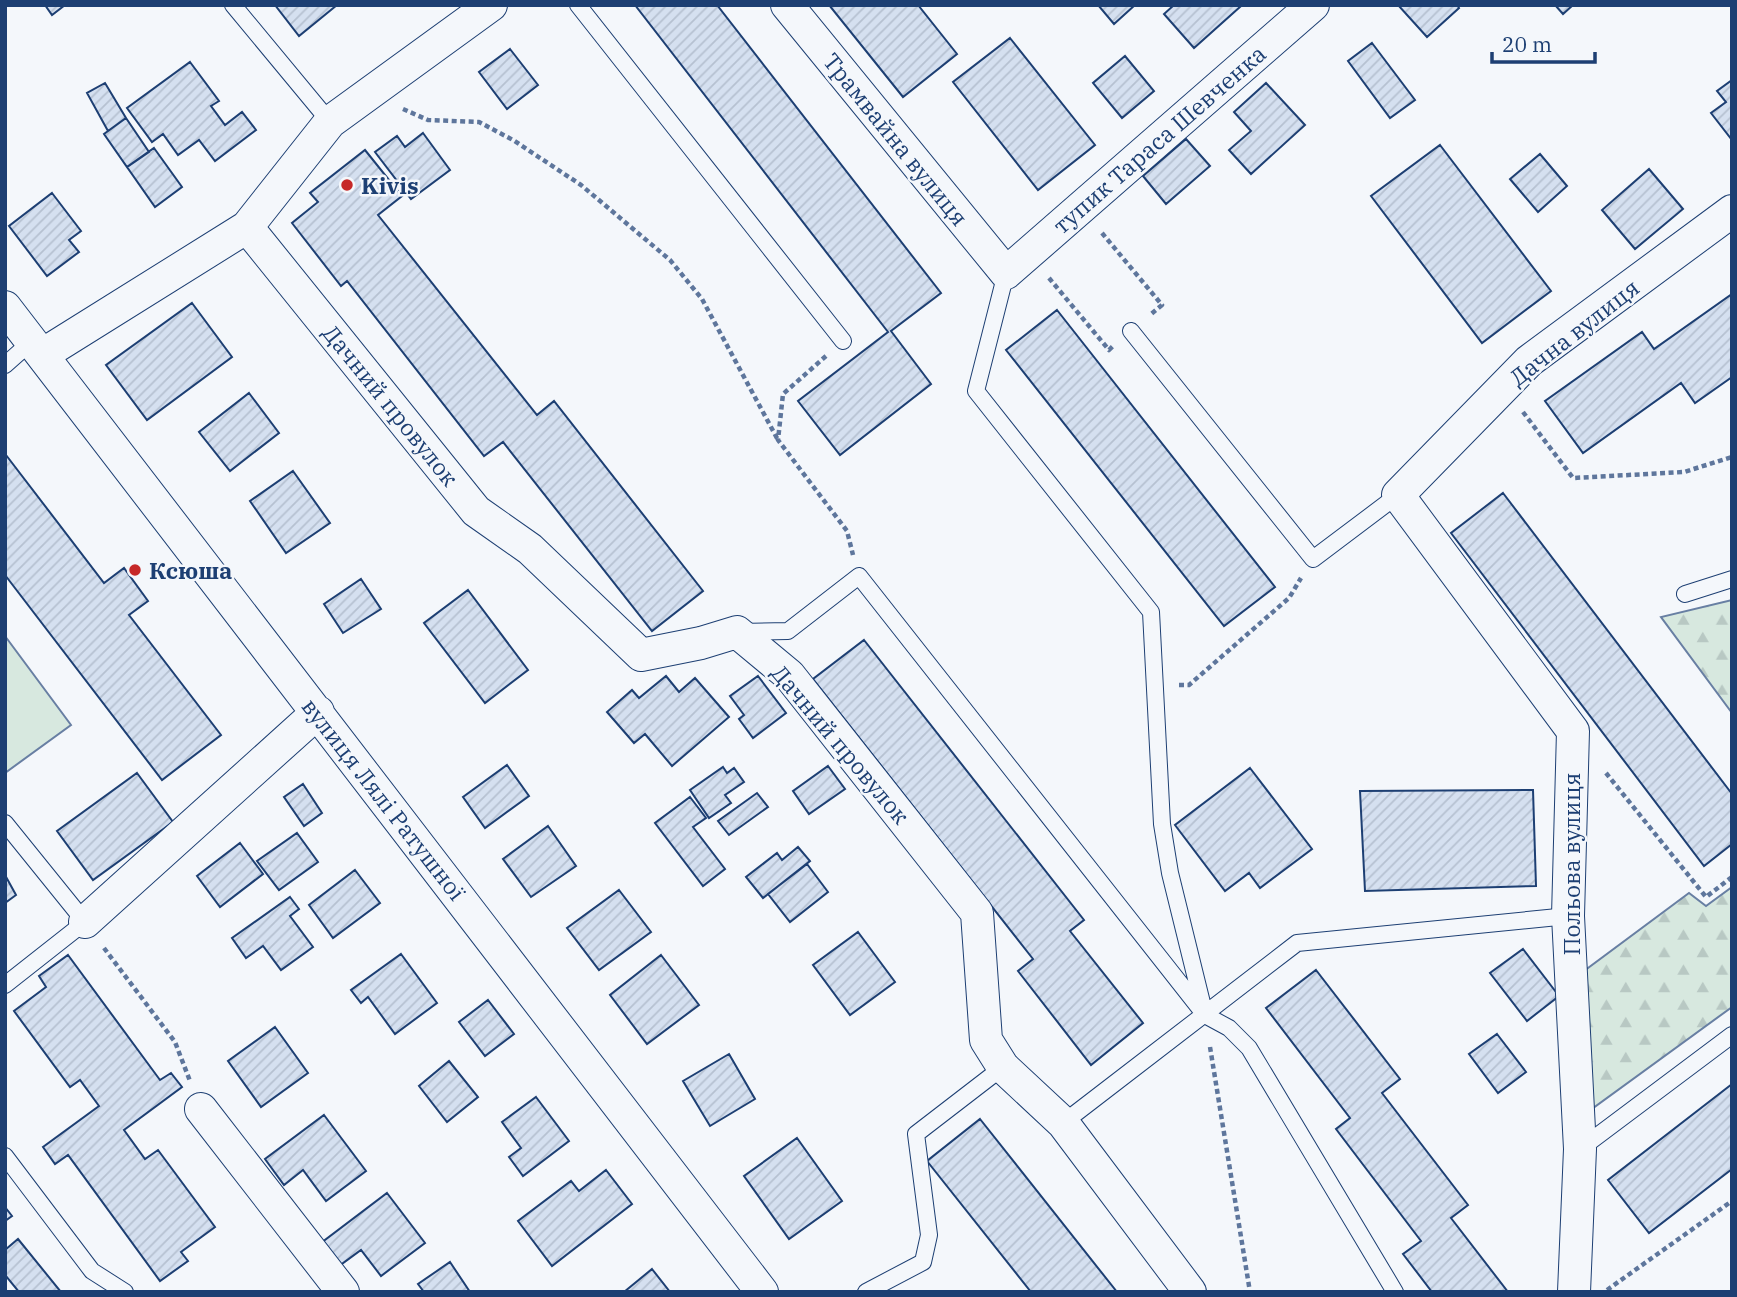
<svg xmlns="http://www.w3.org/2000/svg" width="1737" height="1297" font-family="'IBM Plex Serif',serif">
  <defs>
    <pattern id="forest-firs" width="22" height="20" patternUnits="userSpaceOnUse" patternTransform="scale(1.75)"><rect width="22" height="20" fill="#d7e8df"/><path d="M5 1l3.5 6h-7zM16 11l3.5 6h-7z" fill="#b8c8c3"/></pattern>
    <pattern id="building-hatch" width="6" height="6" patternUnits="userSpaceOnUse" patternTransform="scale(1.75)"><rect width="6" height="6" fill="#d5e0f0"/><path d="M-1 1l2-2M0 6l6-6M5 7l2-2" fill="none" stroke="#b6c1d1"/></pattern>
  </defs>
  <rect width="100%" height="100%" fill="#f4f7fb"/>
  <path fill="url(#forest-firs)" stroke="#687fa3" stroke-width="2" d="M1732,600V713L1661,617Z
    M1732,887V1007L1589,1111L1584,971L1689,893L1706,906Z"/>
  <path fill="#d7e8df" stroke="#687fa3" stroke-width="2" d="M5,636L71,725L5,773Z"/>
  <path fill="url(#building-hatch)" stroke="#1d3f73" stroke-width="2" d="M45,5H65L52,15Z
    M275,5H337L299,36Z
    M635,5H717L941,293L891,331L931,384L840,455L798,401L888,332Z
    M829,5H918L957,54L903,97Z
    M1098,5H1135L1114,24Z
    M1174,5H1241V6L1194,48L1164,14Z
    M1398,5H1457L1459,8L1427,37Z
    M1555,5H1573L1563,14Z
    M1010,38L1095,145L1038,190L953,82Z
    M1372,43L1415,100L1390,118L1348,61Z
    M510,49L538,85L507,109L479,72Z
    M1125,56L1154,91L1122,118L1093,83Z
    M190,62L219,101L211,106L225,125L242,112L256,130L215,161L199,140L178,155L163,134L152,142L127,108Z
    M1732,80V140L1711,113L1726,102L1717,91Z
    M105,83L126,118L108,131L87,93Z
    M1266,83L1305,125L1251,174L1229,150L1251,131L1234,112Z
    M126,118L149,152L127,167L104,134Z
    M423,133L450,170L411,199L375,152L397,136L405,147Z
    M1186,139L1210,166L1166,204L1143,176Z
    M1440,145L1551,291L1482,343L1371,196Z
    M154,148L182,187L155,207L127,167Z
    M365,150L402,196L378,215L537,415L554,401L703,591L652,631L503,442L484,456L347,281L341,286L292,223L318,202L310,193Z
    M1540,154L1567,186L1538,212L1510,179Z
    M1649,169L1683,209L1635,249L1602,210Z
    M52,193L81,231L69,240L79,252L47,276L9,226Z
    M1732,294V377L1695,403L1681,383L1583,453L1545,401L1642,332L1654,349Z
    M192,303L232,357L147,420L106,365Z
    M1057,310L1275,587L1224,626L1006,350Z
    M249,393L279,433L230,471L199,432Z
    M6,455L104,583L124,568L148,601L129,615L221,735L162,780L5,575Z
    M293,471L330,523L286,553L250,501Z
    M1503,493L1732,794V844L1704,866L1451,533Z
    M361,579L381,609L343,633L324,604Z
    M468,590L528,670L485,703L424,623Z
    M864,640L1084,920L1070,931L1143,1023L1091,1065L1018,971L1033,959L813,679Z
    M666,676L679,692L695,678L729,717L672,766L645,734L634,743L607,712L632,690L639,698Z
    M758,676L786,713L753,738L739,719L744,715L730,696Z
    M507,765L529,796L485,828L463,797Z
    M828,766L845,789L809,814L793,791Z
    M723,767L727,773L734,768L744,782L725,795L731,803L709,818L690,790Z
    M1250,768L1312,849L1260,888L1249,873L1225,891L1175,825Z
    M137,773L173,822L93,880L57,831Z
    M303,784L322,813L304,826L284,797Z
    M1533,790L1536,886L1365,891L1360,791Z
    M757,793L768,807L729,835L718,821Z
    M690,797L706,818L693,827L725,869L703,886L655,823Z
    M548,826L576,866L531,897L503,859Z
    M297,833L318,862L279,890L257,861Z
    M240,843L263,874L220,907L197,876Z
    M798,847L810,861L763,898L746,877L777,853L782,860Z
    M807,864L828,892L790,922L768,894Z
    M355,870L380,903L333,938L309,905Z
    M5,875L16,895L5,903Z
    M619,890L651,932L599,970L567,928Z
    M290,897L299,909L290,916L313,947L281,970L263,946L246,958L232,938Z
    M858,932L895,982L850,1015L813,965Z
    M1523,949L1559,996L1527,1021L1490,973Z
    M401,954L437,1003L395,1034L368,997L361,1003L351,990Z
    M68,955L160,1080L171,1073L182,1087L124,1130L145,1159L158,1150L215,1227L181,1252L188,1261L160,1281L68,1155L55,1164L43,1147L99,1106L80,1080L70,1087L14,1011L46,987L39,976Z
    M661,955L699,1005L647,1044L610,995Z
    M1316,970L1400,1079L1382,1093L1468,1205L1451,1218L1508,1292H1432L1403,1254L1421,1241L1336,1129L1350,1118L1266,1008Z
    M488,1000L514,1034L485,1056L459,1022Z
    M275,1027L308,1073L261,1107L228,1061Z
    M1497,1034L1526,1072L1498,1093L1469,1054Z
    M729,1054L755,1099L710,1126L683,1081Z
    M449,1061L478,1097L447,1122L419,1086Z
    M1732,1084V1169L1649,1233L1608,1180Z
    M536,1097L569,1141L523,1176L509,1157L521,1148L502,1122Z
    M324,1115L366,1171L326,1201L303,1170L284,1185L265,1159Z
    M980,1119L1117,1292H1031L927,1161Z
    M797,1138L842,1201L789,1239L744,1176Z
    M606,1170L632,1204L552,1266L518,1221L571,1181L579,1191Z
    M387,1193L425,1243L381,1276L361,1250L339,1266L321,1243Z
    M5,1207L12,1216L5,1221Z
    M18,1239L61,1292H19L5,1275V1250Z
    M450,1262L470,1292H424L418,1284Z
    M652,1269L670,1292H624Z"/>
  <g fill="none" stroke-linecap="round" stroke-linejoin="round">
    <g stroke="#1d3f73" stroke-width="18">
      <path id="lane" d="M233,5L330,122
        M578,5L843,341
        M1006,273L976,391L1151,612L1162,824L1170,873L1203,1007
        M1131,331L1313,559L1398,495
        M5,365L32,341
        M1685,594L1732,579
        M739,632L788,631L859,576L1205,1015L1229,1028L1249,1048L1395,1292
        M5,823L85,922L5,985
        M1063,1123L1297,943L1568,916
        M1580,1149L1732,1035
        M5,1156L92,1271L125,1292
        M866,1292L923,1262L929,1235L916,1134L1003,1067"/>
    </g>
    <g stroke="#1d3f73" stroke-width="34">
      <path id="street" d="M787,5L1006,273L1313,5
        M247,227L476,511L530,549L641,655L701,643L737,632L789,675L977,913L986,1040L1003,1067L1063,1123L1190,1292
        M5,307L762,1292
        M42,355L247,227L330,122L491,5
        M85,922L318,712
        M201,1109L343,1292
        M1574,1292L1580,1149L1568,916L1573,731L1398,495L1529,361L1732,211"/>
    </g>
    <path stroke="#5e769c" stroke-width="4.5" stroke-dasharray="5 3.5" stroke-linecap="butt" d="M403,109L428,120L479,122L513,140L581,185L670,260L702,299L778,440
      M1102,233L1162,305L1150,315
      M1049,278L1109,350L1113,346
      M826,356L783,394L778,440L847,531L853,555
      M1523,412L1573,478L1684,472L1732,457
      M1179,685H1189L1289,598L1301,578
      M1606,773L1706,897L1732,877
      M104,948L175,1042L190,1081
      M1210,1047L1250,1292
      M1607,1290L1732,1201"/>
    <use href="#lane" stroke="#f4f7fb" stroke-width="16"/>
    <use href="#street" stroke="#f4f7fb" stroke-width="32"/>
  </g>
  <g fill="#c62828" stroke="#f4f7fb" stroke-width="2.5">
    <circle cx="347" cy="185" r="7"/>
    <circle cx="135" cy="570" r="7"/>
  </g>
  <g text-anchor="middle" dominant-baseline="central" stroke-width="5" stroke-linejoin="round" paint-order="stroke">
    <g font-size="23" fill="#1d3f73" stroke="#f4f7fb">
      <text transform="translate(896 139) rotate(51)">Трамвайна вулиця</text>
      <text transform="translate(1159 139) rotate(-41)">тупик Тараса Шевченка</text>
      <text transform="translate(1574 332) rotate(-38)">Дачна вулиця</text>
      <text transform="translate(391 405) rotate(51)">Дачний провулок</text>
      <text transform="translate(841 744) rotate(50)">Дачний провулок</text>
      <text transform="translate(384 799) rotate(52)">вулиця Лялі Ратушної</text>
      <text transform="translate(1571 864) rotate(-90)">Польова вулиця</text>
    </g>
    <g font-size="23" font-weight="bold" fill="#1d3f73" stroke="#f4f7fb" text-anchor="start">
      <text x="361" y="185">Kivis</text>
      <text x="149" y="570">Ксюша</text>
    </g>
  </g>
  <rect width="1737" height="1297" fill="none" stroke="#1d3f73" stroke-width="14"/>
  <path d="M1492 52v10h103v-10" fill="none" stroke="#1d3f73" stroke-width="3.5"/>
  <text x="1502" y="52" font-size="21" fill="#1d3f73" stroke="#f4f7fb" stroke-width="5" paint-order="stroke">20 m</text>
</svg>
